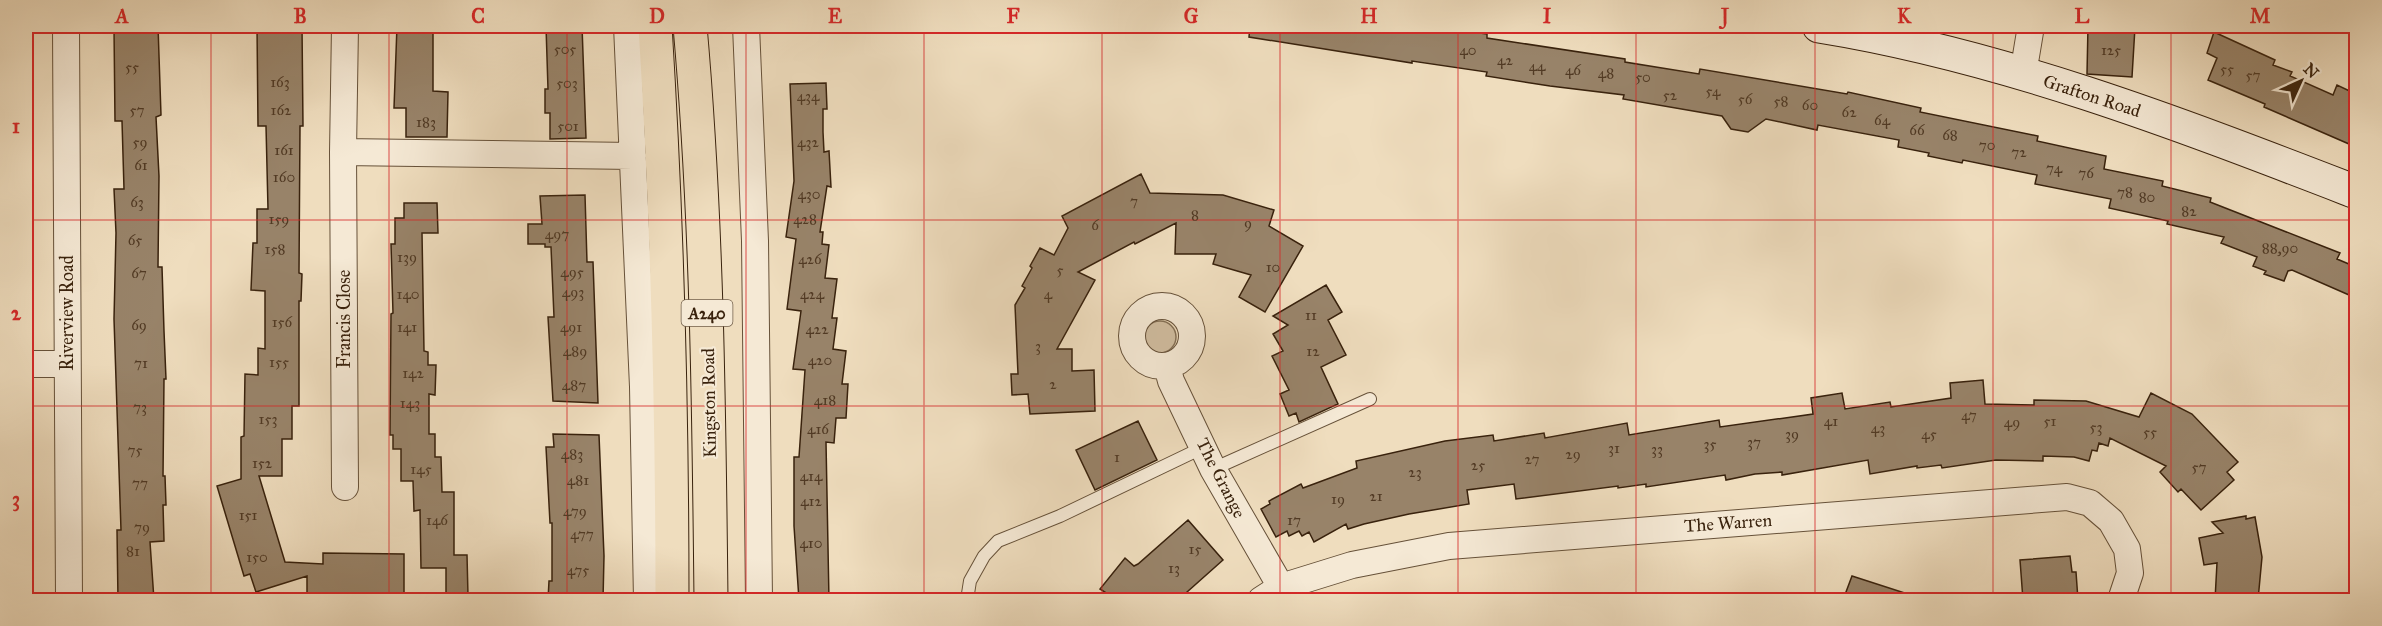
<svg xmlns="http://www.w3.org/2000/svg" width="2382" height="626" font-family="'IM FELL Great Primer',serif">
  <rect width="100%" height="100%" fill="#efddbe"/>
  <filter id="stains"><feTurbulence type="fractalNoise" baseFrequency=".00333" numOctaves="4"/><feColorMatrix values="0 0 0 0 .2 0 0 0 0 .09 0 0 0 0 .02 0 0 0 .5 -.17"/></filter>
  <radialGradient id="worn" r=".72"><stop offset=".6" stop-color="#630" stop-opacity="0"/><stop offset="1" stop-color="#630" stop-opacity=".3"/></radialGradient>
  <path fill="#d0bda0" stroke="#847056" stroke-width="1.5" d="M1144 337a16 16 0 1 1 32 0a16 16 0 1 1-32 0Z"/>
  <path fill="#988369" stroke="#39220d" stroke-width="1.5" d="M120,26H158L161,115L156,117L159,176L158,267H162L164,331L166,379H164L163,476H165L166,505H163L164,541L150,542L154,600H118L117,530H121L114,319L116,233L114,189H124L122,121H115L114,28H120Z
    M257,26H302L303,126H300L299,273L302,274L301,301H299V406H292V439H282V476H259L285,562L323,564V553L404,554V600H313L314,593H307V576L256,592L250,574L244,576L217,486L241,479V437L244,436L245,374L258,375V348L265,349V291L251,290L253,243H257V209H268L266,126H258Z
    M397,26H433V91L448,92L447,137H406V108H394Z
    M546,26H582L586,138L550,139V113H545V89H548Z
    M1250,26H1430L1487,34V38L1625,59V62L1699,74L1700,69L1847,94L1848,92L1921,108L1920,112L2038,136L2037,141L2106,156L2104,169L2163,181L2162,186L2211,198L2210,202L2340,253L2337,259L2356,267V298L2292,270L2288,271L2284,281L2264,274L2266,271L2253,266L2257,257L2221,243L2224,237L2167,224L2168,221L2109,208L2111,199L2035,184L2037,175L1963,160L1962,163L1928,156L1929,153L1898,147L1899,140L1818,125L1817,130L1766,119L1748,132L1731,129L1722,116L1623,99L1624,95L1550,86L1486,76L1487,72L1412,61V63L1249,37Z
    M2088,26L2135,27L2132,77L2087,74Z
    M2214,32L2275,60L2273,65L2292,72L2290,76L2333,95L2337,85L2356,94V147L2264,107L2265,104L2208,80L2217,58L2207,53Z
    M826,83L827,109H823V132L824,152L829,151L831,187L827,186L820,232H823L822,244L829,245L825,278L837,279L832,318H837L833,349L846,351L842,384H848L846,418H836L834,443L826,442L829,600H799L794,526V457H799L805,370L793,369L801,311L787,309L796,239L786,237L794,181L790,84Z
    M1141,174L1150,193L1223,195L1274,210L1269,226L1303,246L1265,312L1239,297L1251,275L1213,264L1216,254H1175L1176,223L1135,244L1134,242L1078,272L1095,280L1057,349H1072V371L1094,370L1095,411L1030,414L1028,394L1012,395L1011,374H1018L1015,305L1025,288L1022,286L1032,268L1030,266L1040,248L1054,255L1068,228L1062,216Z
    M585,195L587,262H593L598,403L553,401L548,317H554L551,247H545V244H528V224H542L540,196Z
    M404,203H437L438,233H422L424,351L428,352V365H436L435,395L429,394V434H435V457H441L442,492H454V555H467L468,596H446V568H421L420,510L414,511L413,481H401V449H393V435H390L391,314L393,313L391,244H395V218H404Z
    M1326,285L1342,312L1328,320L1346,355L1321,367L1338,404L1299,422L1296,413L1289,416L1280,394L1289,390L1272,356L1283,351L1273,334L1288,325L1273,316Z
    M1983,380L1985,404L2034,405V400L2086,401L2139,417L2151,393L2192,414L2238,462L2227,472L2234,480L2201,510L2181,489L2178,492L2160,472L2166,466L2110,438L2108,446L2099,443L2097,451L2092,450L2089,461L2074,457L2043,456V461L1996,460L1942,468L1941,465L1917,468V466L1870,474L1868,460L1782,475V472L1755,474L1726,480L1725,475L1646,487V484L1618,488V486L1516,499L1514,484L1467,490L1469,504L1409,514L1364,524L1348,529L1346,524L1314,542L1309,532L1302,536L1299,531L1289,536L1287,531L1276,537L1261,509L1270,504L1269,501L1301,484L1303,488L1357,468L1356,461L1445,441L1493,435L1494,441L1544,433L1545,438L1627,423L1629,435L1719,420L1720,427L1813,414L1811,398L1842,393L1845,409L1890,402L1891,407L1951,398L1950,383Z
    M1138,421L1157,460L1095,490L1076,450Z
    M553,434L599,435L604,556L603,600H548L549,581H552V523H550L546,447H554Z
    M2246,516V519L2255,517L2262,557L2258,600H2215L2217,563L2204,565L2199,538L2223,533L2212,522Z
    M1188,520L1223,560L1178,600H1117L1100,589L1125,558L1134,566L1138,564Z
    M2070,556L2072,572H2076L2078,600H2023L2020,560Z
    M1852,576L1914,596L1913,600H1843Z"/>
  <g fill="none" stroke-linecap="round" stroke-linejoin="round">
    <g stroke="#665139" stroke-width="14">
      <path id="lane" d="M1213,469L1370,399
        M967,600L970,581L984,556L998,541L1060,516L1204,447"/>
    </g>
    <g stroke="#665139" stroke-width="28">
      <path id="street" d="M66,26L69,600
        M627,26L643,387L647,600
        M746,26L755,241L759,600
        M2023,74L2031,26
        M343,152L633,156
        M1132 336a30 30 0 1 1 60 0a30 30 0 1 1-60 0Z
        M26,364H67
        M1167,366L1171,381L1213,469L1281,587
        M345,487L343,152L345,26
        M1261,600L1281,587L1352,565L1449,546L2067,497L2090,503L2111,521L2127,549L2130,573L2121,600"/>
    </g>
    <g stroke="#39220d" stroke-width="35">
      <path id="secondary" d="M1819,26C2005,56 2182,125 2356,192"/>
    </g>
    <g stroke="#39220d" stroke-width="35">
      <path id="highway" d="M655,26C667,217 672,409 672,600
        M690,26C707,217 709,409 711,600"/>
    </g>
    <use href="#lane" stroke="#f5e9d5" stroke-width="12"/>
    <use href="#street" stroke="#f5e9d5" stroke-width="26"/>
    <use href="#secondary" stroke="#f5e9d5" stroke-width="33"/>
    <use href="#highway" stroke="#efddbe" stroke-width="33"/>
  </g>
  <path fill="none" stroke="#d62828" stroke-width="1.5" stroke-opacity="0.55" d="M211,26V600M389,26V600M567,26V600M746,26V600M924,26V600M1102,26V600M1280,26V600M1458,26V600M1636,26V600M1815,26V600M1993,26V600M2171,26V600M26,220H2356M26,406H2356"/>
  <g text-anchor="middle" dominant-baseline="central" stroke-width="4.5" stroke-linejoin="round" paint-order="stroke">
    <g font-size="15" fill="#513a24">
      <text x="565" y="49">505</text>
      <text x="1468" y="50">40</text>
      <text x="2111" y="50">125</text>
      <text x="1505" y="60">42</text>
      <text x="1537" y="66">44</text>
      <text x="132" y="67">55</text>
      <text x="2227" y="69">55</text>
      <text x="1573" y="70">46</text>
      <text x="1606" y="73">48</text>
      <text x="2253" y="75">57</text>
      <text x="1643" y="77">50</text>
      <text x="280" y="82">163</text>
      <text x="567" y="83">503</text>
      <text x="1713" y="91">54</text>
      <text x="1670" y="95">52</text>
      <text x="808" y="96">434</text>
      <text x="1745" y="99">56</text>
      <text x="1781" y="101">58</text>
      <text x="1810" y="105">60</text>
      <text x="137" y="110">57</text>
      <text x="281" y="110">162</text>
      <text x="1849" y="112">62</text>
      <text x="1882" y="120">64</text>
      <text x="426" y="122">183</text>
      <text x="568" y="126">501</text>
      <text x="1917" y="130">66</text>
      <text x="1950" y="135">68</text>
      <text x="140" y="142">59</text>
      <text x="808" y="142">432</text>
      <text x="1987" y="145">70</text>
      <text x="284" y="150">161</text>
      <text x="2019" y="152">72</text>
      <text x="141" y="165">61</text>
      <text x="2054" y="168">74</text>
      <text x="2086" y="173">76</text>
      <text x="284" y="177">160</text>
      <text x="2125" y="192">78</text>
      <text x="809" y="194">430</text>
      <text x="2147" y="197">80</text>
      <text x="1134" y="201">7</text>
      <text x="137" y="202">63</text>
      <text x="2189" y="211">82</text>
      <text x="1195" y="215">8</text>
      <text x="279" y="219">159</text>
      <text x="805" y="219">428</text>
      <text x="1248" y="223">9</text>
      <text x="1095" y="225">6</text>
      <text x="557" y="234">497</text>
      <text x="135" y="240">65</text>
      <text x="2280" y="248">88,90</text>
      <text x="275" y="249">158</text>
      <text x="407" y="257">139</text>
      <text x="810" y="259">426</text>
      <text x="1273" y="267">10</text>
      <text x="1060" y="270">5</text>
      <text x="572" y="272">495</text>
      <text x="139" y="273">67</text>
      <text x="573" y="292">493</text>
      <text x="408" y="294">140</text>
      <text x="812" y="294">424</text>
      <text x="1048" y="294">4</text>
      <text x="1311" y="315">11</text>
      <text x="282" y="322">156</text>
      <text x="139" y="325">69</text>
      <text x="407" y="327">141</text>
      <text x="571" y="327">491</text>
      <text x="817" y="329">422</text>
      <text x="1038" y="346">3</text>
      <text x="575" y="351">489</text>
      <text x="1313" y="351">12</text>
      <text x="820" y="360">420</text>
      <text x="279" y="362">155</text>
      <text x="141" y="363">71</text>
      <text x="413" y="373">142</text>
      <text x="1053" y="384">2</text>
      <text x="574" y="385">487</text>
      <text x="825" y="400">418</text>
      <text x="410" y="403">143</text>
      <text x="140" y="407">73</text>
      <text x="1969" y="415">47</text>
      <text x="268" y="419">153</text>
      <text x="1831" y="421">41</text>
      <text x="2050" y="421">51</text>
      <text x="2012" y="422">49</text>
      <text x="2096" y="427">53</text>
      <text x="1878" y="428">43</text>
      <text x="818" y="429">416</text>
      <text x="2150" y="432">55</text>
      <text x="1792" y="434">39</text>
      <text x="1929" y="434">45</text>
      <text x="1754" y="442">37</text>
      <text x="1710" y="444">35</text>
      <text x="1614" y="448">31</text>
      <text x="1657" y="449">33</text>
      <text x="135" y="450">75</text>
      <text x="572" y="454">483</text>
      <text x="1573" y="454">29</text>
      <text x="1117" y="457">1</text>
      <text x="1532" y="459">27</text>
      <text x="262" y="463">152</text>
      <text x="1478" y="465">25</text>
      <text x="2199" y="467">57</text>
      <text x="421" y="469">145</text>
      <text x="1415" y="472">23</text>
      <text x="811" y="476">414</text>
      <text x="578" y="480">481</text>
      <text x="140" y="483">77</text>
      <text x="1376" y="496">21</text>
      <text x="1338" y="499">19</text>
      <text x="811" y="501">412</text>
      <text x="575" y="511">479</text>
      <text x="248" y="515">151</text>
      <text x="437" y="520">146</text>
      <text x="1294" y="520">17</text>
      <text x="142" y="527">79</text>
      <text x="582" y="534">477</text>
      <text x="811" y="543">410</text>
      <text x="1195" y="549">15</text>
      <text x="133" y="551">81</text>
      <text x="257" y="557">150</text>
      <text x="1174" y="568">13</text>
      <text x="578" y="570">475</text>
    </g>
    <rect fill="#f5e9d5" stroke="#715e49" stroke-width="1.5" x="681.5" y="300" width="51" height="26" rx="4.5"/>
    <g font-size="16" font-weight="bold" fill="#39220d">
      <text x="707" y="313">A240</text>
    </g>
    <g font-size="18" fill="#39220d" stroke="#f5e9d5">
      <text transform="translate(2092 96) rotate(18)">Grafton Road</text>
      <text transform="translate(67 313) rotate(-90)">Riverview Road</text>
      <text transform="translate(344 319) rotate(-90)">Francis Close</text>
      <text transform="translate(709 403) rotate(-91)">Kingston Road</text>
      <text transform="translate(1221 478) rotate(63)">The Grange</text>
      <text transform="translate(1728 523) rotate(-4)">The Warren</text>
    </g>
  </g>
  <rect width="2382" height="626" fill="none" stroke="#efddbe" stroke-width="66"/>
  <g transform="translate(2301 81) rotate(45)" stroke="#f5e9d5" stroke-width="4.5" paint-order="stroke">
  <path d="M0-4.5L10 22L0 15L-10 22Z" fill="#39220d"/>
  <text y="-9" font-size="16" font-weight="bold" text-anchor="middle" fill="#39220d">N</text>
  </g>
  <rect x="33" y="33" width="2316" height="560" fill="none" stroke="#d62828" stroke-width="2"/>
  <g font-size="20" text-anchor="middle" font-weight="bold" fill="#d62828">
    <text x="122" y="23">A</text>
    <text x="300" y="23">B</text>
    <text x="478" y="23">C</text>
    <text x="657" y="23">D</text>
    <text x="835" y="23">E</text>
    <text x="1013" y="23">F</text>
    <text x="1191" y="23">G</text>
    <text x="1369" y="23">H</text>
    <text x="1547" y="23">I</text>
    <text x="1725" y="23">J</text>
    <text x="1904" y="23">K</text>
    <text x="2082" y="23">L</text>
    <text x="2260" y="23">M</text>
    <text x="16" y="133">1</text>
    <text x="16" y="320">2</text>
    <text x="16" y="506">3</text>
  </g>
  <rect width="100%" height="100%" filter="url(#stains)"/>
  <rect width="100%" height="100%" fill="url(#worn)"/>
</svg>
